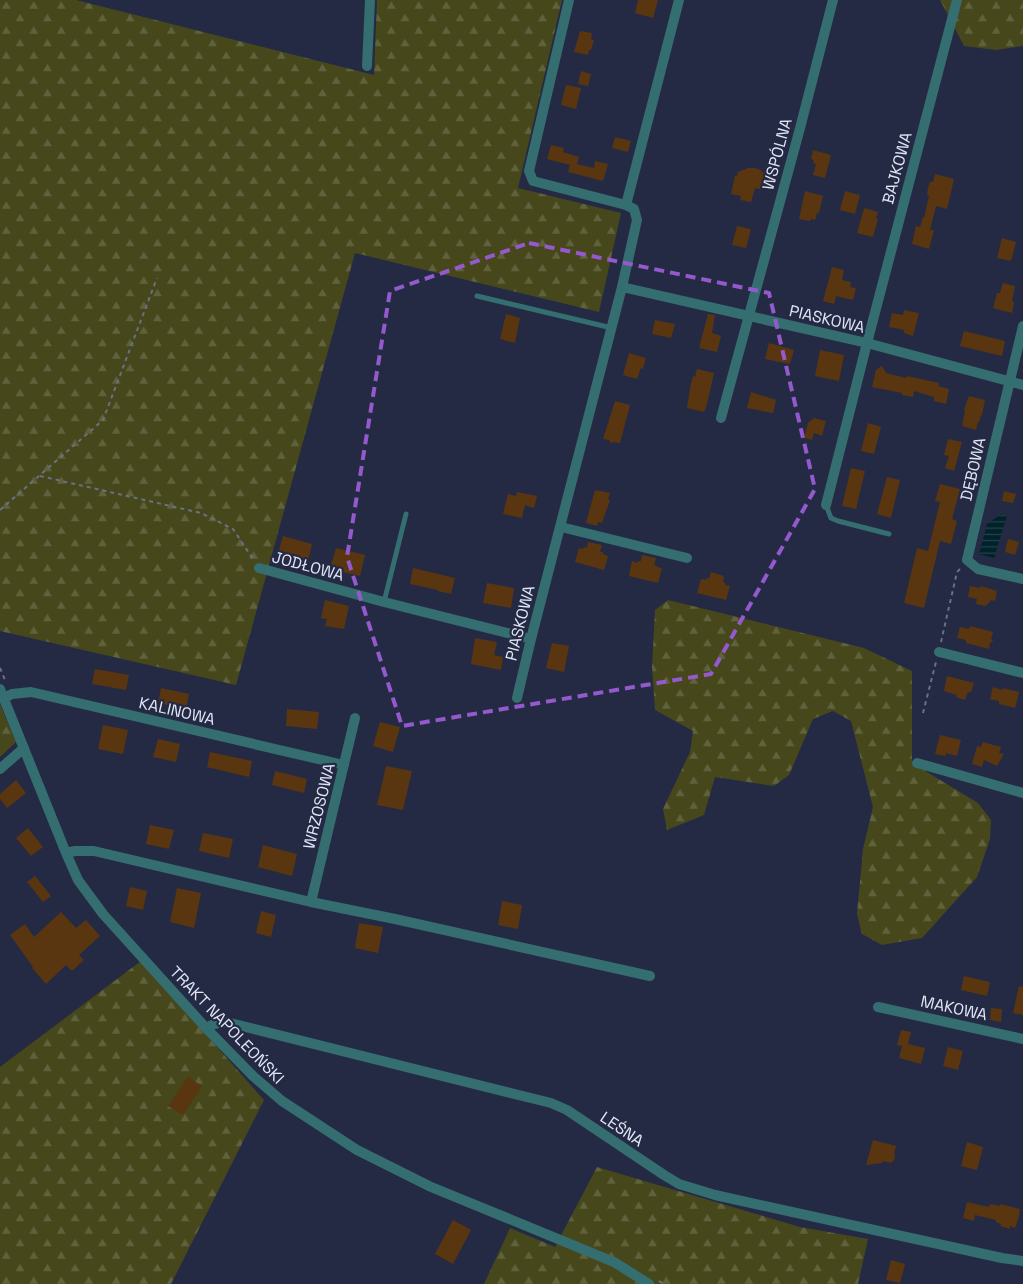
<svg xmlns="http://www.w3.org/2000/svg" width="1023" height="1284" font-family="'Space Grotesk',sans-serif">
  <defs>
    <pattern id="forest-firs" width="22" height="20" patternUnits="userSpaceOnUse" patternTransform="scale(1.25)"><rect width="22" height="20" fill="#46471b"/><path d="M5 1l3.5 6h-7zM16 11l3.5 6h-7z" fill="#60623d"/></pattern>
    <pattern id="water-rules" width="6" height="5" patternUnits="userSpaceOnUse" patternTransform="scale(1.25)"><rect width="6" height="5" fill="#00222a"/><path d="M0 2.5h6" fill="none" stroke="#25424a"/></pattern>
  </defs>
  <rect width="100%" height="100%" fill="#242a44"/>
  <path fill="url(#forest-firs)" d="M0,0H76L374,75L377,0H562L518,188L621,213L599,312L355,253L236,685L0,631Z
    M940,0H1023V46L996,50L964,46Z
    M668,600L864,648L912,671V763L978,803L991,820L990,839L977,877L922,938L882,945L862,934L857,914L863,849L873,807L851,721L833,711L813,719L789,775L774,786L715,777L704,815L667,830L663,809L690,752L693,731L655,710L652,667L655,610Z
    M0,704L16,742L0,757Z
    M141,961L264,1100L171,1284H0V1067Z
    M597,1167L800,1227L868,1239L858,1284H484L510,1228L555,1247Z"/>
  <path fill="url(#water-rules)" d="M1001,514L1007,516L994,558L979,554L987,524Z"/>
  <path fill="#593610" d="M638,0H658L653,18L635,13Z
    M580,31L592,33L591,39L594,40L591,50H589L588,55L574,52Z
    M581,71L591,74L588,86L578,84Z
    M566,85L581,88L576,109L561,105Z
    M615,137L631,141L628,152L612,148Z
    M551,145L564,148L563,152L579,157L577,164L594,168L595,161L608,164L603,181L568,172L570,165L547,159Z
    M813,150L831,155L825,178L813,175L816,164L813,163L814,160L811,159Z
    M748,168H755L761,170V172L767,173L765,181L766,182L764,190L755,188L751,202L740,200L741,196L731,194L735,176H737L738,172Z
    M935,174L954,179L947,209L936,206L930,230H934L929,249L912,244L916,226L920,227L923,217L924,218L929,196L927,195L928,188L930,182H933Z
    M805,191L823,196L819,213H817L815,220L811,219L810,221L799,219Z
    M845,191L860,195L855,214L840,210Z
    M864,208L878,212L876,219H878L873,237L857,233Z
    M737,226L751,229L746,248L732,245Z
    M1002,238L1016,242L1011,261L997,258Z
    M832,267L844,270L842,280L851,282L850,287L856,288L853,300L836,296L834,304L823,301Z
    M1003,283L1015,286L1012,301L1014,302L1012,313L993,308L997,293H1000Z
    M904,310L919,313L913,336L904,333V330L889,327L892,313L903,315Z
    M506,314L520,318L515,343L500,339Z
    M708,314L715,315L712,333L721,336L717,352L699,348Z
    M655,320L675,324L671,338L652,334Z
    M964,331L1005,341L1002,356L960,346Z
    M769,343L794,350L790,364L765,359Z
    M820,350L844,355L839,381L815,376Z
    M629,353L646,358L643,369L641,368L637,379L623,375Z
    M882,366L886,373L906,378L907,376L939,383L938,386L949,389L946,404L934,401V397L914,391L913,397L902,395V393L872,387L876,370Z
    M697,369L714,373L707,404L704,412L687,408L690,388L693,376L695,377Z
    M751,392L776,400L773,413L747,408Z
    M969,396L985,400L982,415H981L979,422H978L976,430L962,426L965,411L964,410Z
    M615,401L630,405L620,443L614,442L611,443L609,440L603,439Z
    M814,418L826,421L822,436L814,433L812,440L804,438L808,423Z
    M868,423L881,427L874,454L861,451Z
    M948,439L962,442L954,471L945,468L949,456L944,455Z
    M851,468L865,471L856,509L842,506Z
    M887,477L900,480L891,518L877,514Z
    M940,484L960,489L952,519L957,521L951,544L940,541L924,608L904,603L917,548L928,551L940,502L935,501Z
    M595,490L610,493L608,499L610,500L602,523L598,522L597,526L586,523Z
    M1004,491L1016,494L1013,503L1002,501Z
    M517,492L537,496L534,508L525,505L522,518L503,514L508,494L516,496Z
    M283,536L312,544L307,565L277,557Z
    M1008,539L1019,542L1015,555L1005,552Z
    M588,542L602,545L600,552H603V554L608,556L604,570L575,562L579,548L583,549L584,547L587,548Z
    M336,548L365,555L360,576L330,569Z
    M642,555L656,558L654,565L657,566V567L662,568L658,583L629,576L632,561L637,563L638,561H641Z
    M413,568L455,578L451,594L438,591V590L410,584Z
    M711,572L724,576L723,582L725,583V585L730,586L726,600L697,593L701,579L706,580V578L709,579Z
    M487,583L514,588L511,608L483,603Z
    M970,586L980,588L981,586L997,591L995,601L991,600L986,606L976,604L977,599L968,597Z
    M325,600L349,606L344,629L325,626L327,619L321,618Z
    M970,626L993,632L991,638L993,641L990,643L989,649L966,643V640L957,638L960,627L969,629Z
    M475,638L497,642L494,655L503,657L501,670L471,664Z
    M552,643L569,646L564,672L546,668Z
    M95,669L129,675L126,690L92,684Z
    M947,676L974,683L971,692H968L965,700L956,697L957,695L944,691Z
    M993,687L1002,690L1003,688L1019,692L1015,708L999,704V701L990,699Z
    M161,688L189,694L186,709L158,703Z
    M287,709L319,712L317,729L286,726Z
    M380,722L400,727L393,752L373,746Z
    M103,725L128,730L123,754L98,749Z
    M940,735L961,740L957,756L946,753V756L935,754Z
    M158,739L180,744L176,762L153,757Z
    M983,742L1001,747L999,753L1004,754L997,766L984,760L982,767L972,764L977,746L981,747Z
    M210,752L252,761L249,777L207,767Z
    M386,766L412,771L403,810L377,805Z
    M275,771L307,779L304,793L272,785Z
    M16,780L26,793L7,808L0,799V794Z
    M150,825L174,830L169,849L146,844Z
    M28,828L43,847L31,856L16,838Z
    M203,833L233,839L229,858L199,851Z
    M263,845L297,854L292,876L258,867Z
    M35,876L51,896L43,902L27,882Z
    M130,887L147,891L143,910L126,906Z
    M177,888L201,893L194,928L170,922Z
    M502,901L522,905L518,929L498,925Z
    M261,911L276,915L271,937L256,933Z
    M61,912L76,928L86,920L100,936L79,955L84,960L72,971L66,965L46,984L32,968L33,967L10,935L25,924L34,937Z
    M359,923L383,927L378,953L355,948Z
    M964,976L990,982L987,996L961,990Z
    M1019,986L1023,987V1015L1013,1013Z
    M991,1008L1002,1009L1001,1022L990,1020Z
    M901,1030L911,1032L908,1044L925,1048L921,1064L899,1058L902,1046L897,1045Z
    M948,1047L963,1051L958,1070L943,1066Z
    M188,1077L202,1086L183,1115L168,1106Z
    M873,1140L896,1146L894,1154L895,1157L894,1160L891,1163L883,1161L882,1163L866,1165Z
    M967,1142L983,1147L977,1170L961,1166Z
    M967,1202L989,1207L990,1204L1000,1206V1204L1020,1209L1019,1216L1015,1228L1010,1226V1229L1000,1226L1001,1224L996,1222V1220L975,1215L974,1221L963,1218Z
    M453,1220L471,1230L453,1264L435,1254Z
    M891,1260L905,1264L900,1283L886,1280Z"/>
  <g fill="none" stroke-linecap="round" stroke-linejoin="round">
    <path stroke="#6a7086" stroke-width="2" stroke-dasharray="4 4" stroke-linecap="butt" d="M40,476L201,513L233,529L253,559
      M0,510L103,420L157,278
      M941,642L957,572L961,568
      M0,668L5,680
      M923,713L936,662
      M659,1281L664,1284"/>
    <path stroke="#356e70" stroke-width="5" d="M477,296L612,328
      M826,505L831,518L838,521L889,534
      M384,602L406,514"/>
    <path stroke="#356e70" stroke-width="10" d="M569,0L529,171L533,181L626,205L634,209L637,220L622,287
      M367,66L370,0
      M626,205L679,0
      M1023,326L967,560L978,569L1023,579
      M721,418L799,132L833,0
      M826,505L867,343L957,0
      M561,527L687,558
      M259,568L384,602L531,639
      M939,652L1023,673
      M0,689L66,853L78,880L103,914L206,1028L253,1076L282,1101L357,1150L429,1186L614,1262L649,1284
      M4,698L12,694L31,692L344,765
      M517,698L531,639L622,287L867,343L1023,385
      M917,763L1023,793
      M0,769L24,748
      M66,853L75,851H94L311,902L395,919L650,976
      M311,902L355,718
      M878,1007L1023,1039
      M206,1028L214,1024L226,1022L551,1103L567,1110L664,1175L679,1184L715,1195L1002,1258L1023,1261"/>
  </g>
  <path fill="none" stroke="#945acd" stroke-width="4" stroke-dasharray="10 6" stroke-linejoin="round" d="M529,243L769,293L815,489L711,674L402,726L347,557L390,291Z"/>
  <g text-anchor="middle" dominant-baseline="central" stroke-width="4.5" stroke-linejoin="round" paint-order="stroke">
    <g font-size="16" fill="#e1e6f6" stroke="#242a44">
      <text transform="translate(777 154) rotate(-75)">WSPÓLNA</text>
      <text transform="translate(897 168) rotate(-75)">BAJKOWA</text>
      <text transform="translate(827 319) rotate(13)">PIASKOWA</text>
      <text transform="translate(973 469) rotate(-77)">DĘBOWA</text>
      <text transform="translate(308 566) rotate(15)">JODŁOWA</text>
      <text transform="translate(520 623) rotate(-76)">PIASKOWA</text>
      <text transform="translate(177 711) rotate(13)">KALINOWA</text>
      <text transform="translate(319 806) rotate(-76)">WRZOSOWA</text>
      <text transform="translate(954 1008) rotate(12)">MAKOWA</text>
      <text transform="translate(227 1025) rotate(46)">TRAKT NAPOLEOŃSKI</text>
      <text transform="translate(622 1129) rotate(34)">LEŚNA</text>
    </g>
  </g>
</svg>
